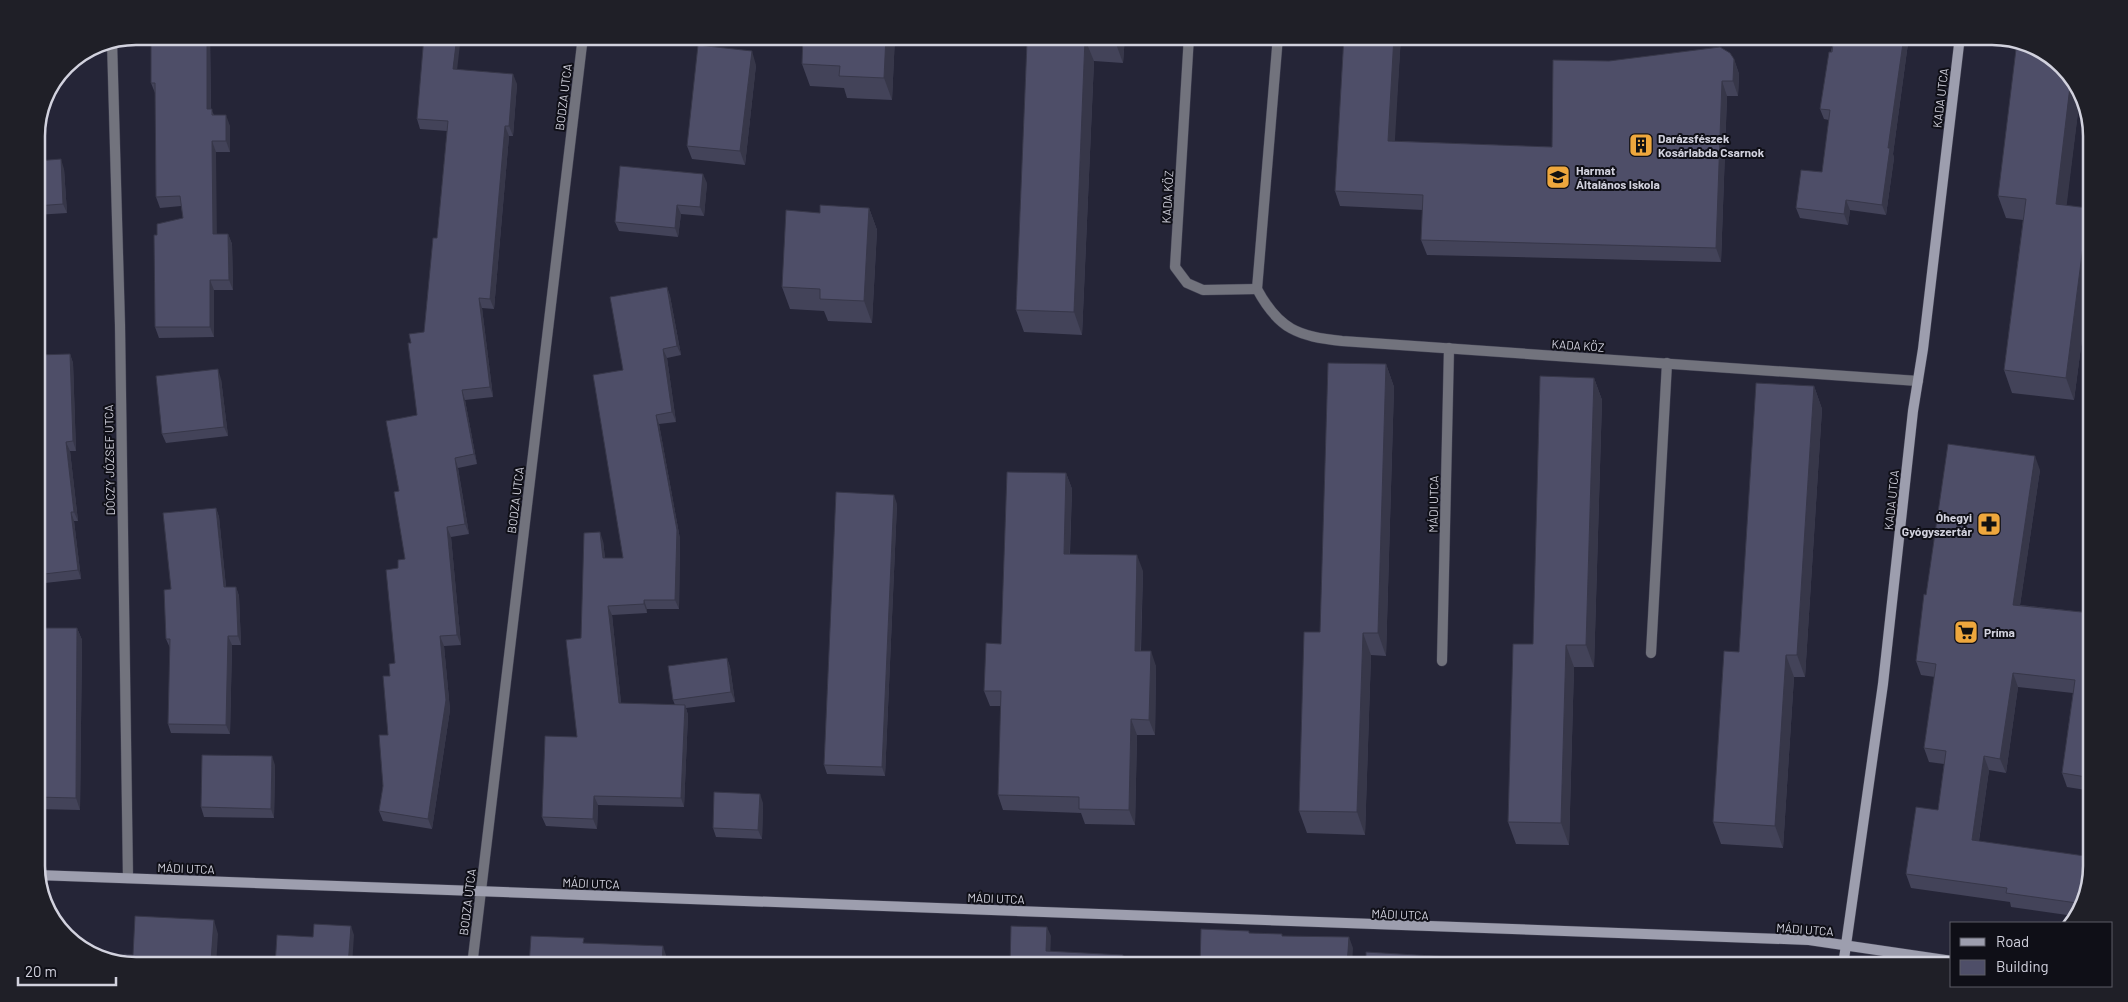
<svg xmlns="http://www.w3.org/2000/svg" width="2128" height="1002" font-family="Barlow,sans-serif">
  <rect width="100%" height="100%" fill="#252537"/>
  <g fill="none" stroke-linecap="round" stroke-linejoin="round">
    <g stroke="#414152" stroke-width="11">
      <path id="lane" d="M1189,36L1175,267L1187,283L1203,290L1257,289
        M1651,653L1667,363
        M1442,661L1449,348"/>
    </g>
    <g stroke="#414152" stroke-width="11">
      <path id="street" d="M1278,36L1257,289C1279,330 1298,336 1342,341L1918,381
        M112,41L120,325L128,878
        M472,966L583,36"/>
    </g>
    <g stroke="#414152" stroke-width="11">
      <path id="secondary" d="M37,875L1809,940L1952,961
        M1843,966L1883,684L1913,411L1923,349L1960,36"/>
    </g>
    <use href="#lane" stroke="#72737d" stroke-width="10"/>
    <use href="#street" stroke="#72737d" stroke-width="10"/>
    <use href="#secondary" stroke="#9d9eae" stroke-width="10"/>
  </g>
  <path fill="#434359" d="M151,36H210L211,109L214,115L230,126V152H216V234H228L232,244L233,290H214V337L159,338L155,327L157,235L183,218L181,206L160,208L156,197L155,93L151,83Z
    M803,36H895L892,100L847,98L844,88L810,86L802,64Z
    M1057,36H1125L1123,63L1094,61L1082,335L1024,332L1016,310Z
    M1344,36H1401L1394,141L1552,147L1609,61L1734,59L1739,74L1738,96H1727L1721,262L1427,255L1421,240L1423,210L1340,206L1335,191Z
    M1834,36H1909L1893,154L1894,158L1886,215L1850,210L1848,225L1800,218L1796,208L1822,172L1829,120L1824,119L1820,109Z
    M756,65L745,165L692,159L687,146Z
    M458,69L517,84L513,136H509L494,309L482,308L493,397L465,400L477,464L458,468L469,534L451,537L461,645L444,646L450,710L432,829L383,821L379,811L383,786L388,735L390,676L395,663L398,568L405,559L399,491L417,415L411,343L424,332L437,238L447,131L420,129L417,119Z
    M63,70V82H54Z
    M2080,96L2066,206L2088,208L2092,219V263L2074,400L2012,393L2004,370L2023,220L2006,218L1998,196Z
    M36,161L64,169L67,213L36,215Z
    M707,183L704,216L681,214L678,237L619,231L615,222Z
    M869,208L877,230L872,323L828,321L824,311L790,309L782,287L820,213Z
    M667,287L670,296L681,355L667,358L676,422L659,424L680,539L679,609H647V613L612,615L621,703L675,705L673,700L727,658L730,667L735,702L686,708L688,715L684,807L598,805L597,829L546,826L542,817L577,737L581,638L603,541L605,558H623V370Z
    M70,354L73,363L76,451H70L78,521H74L81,579L36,584V355Z
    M1386,364L1394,387L1386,656L1371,655L1365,835L1307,833L1299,811L1320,632Z
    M1594,378L1602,400L1594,667H1574L1569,845L1516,844L1508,822L1533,644Z
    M221,379L228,436L166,443L162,434Z
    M1814,386L1822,409L1805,677H1794L1783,848L1721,844L1713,822L1739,652Z
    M2040,470L2020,605L2091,613L2092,605V791L2067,787L2062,773L2073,693L2018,687L2006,773L1989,770L1979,841L2084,904L2074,916L2011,907L2010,902L1911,888L1906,874L1938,810L1944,764L1929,762L1924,748L1935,677L1921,675L1916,661L1926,595Z
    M1066,473L1072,489L1070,554L1143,571L1141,651L1156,666L1155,735H1137L1135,825L1085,824L1081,813L1003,810L998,795L1001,706H990L984,691L1001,644Z
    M897,504L885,776L827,774L824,765Z
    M216,508L219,517L226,587H236L239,596L241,645H232L230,734L171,733L168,724L170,648L166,639L171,589Z
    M36,628H77L82,640L80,810L36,809V758L39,714H36Z
    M275,765L274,818L204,817L201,807Z
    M763,803L762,839L716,837L713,828Z"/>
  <path fill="#373749" d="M207,36H210L211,120L207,109Z
    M457,36H461L456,79L453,69Z
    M886,36H895L892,100L884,78Z
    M1115,36H1125L1123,63L1115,41Z
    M1394,36H1401L1394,156L1388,141Z
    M1904,36H1909L1893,154L1894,158L1886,215L1882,205L1888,148Z
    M1085,39L1094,61L1082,335L1074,312Z
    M752,51L756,65L745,165L740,151Z
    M1734,59L1739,74L1738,96L1733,81Z
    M63,70V82L60,74Z
    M513,74L517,84L513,136L509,126Z
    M2071,78L2075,80L2080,96L2064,227L2056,204Z
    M1722,81L1727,96L1721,262L1716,248Z
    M226,115L230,126V152L226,141Z
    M505,126L509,136L494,309L490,299Z
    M212,141L216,152L217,245L213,234Z
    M61,159L64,169L67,213L63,204Z
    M703,174L707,183L704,216L700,207Z
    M1846,200L1850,210L1848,225L1844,214Z
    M677,205L681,214L678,237L675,228Z
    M869,208L877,230L872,323L864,301Z
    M2088,208L2092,219V263L2074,400L2066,378Z
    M228,234L232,244L233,290L229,280Z
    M210,280L214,290V337L210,327Z
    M667,287L670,296L681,355L677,346Z
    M479,298L482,308L493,397L490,387Z
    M663,349L667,358L676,422L672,412Z
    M70,354L73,363L76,451L73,441Z
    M1386,364L1394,387L1386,656L1378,633Z
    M218,369L221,379L228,436L224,427Z
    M1594,378L1602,400L1594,667L1586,645Z
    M1814,386L1822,409L1805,677L1797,655Z
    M462,390L465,400L477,464L474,454Z
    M656,415L659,424L680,539L679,609L675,600Z
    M66,442L70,451L78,521L74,512Z
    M2035,456L2040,470L2018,619L2013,605Z
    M455,458L458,468L469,534L465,524Z
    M1066,473L1072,489L1069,569L1064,554Z
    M894,495L897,504L885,776L882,767Z
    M216,508L219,517L227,597L224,587Z
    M71,512L74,521L81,579L78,570Z
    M447,527L451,537L461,645L457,635Z
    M600,532L603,541L606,567L603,558Z
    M1137,555L1143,571L1140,666L1135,651Z
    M236,587L239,596L241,645L238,636Z
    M644,600L647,609V613L644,604Z
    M608,606L612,615L622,712L619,703Z
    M77,628L82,640L80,810L76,798Z
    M1363,633L1371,655L1365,835L1357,812Z
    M228,636L232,645L230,734L226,725Z
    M440,636L444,646L450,710L432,829L428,819Z
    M1566,645L1574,667L1569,845L1561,823Z
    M1151,651L1156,666L1155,735L1149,720Z
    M1786,655L1794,677L1783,848L1775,826Z
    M727,658L730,667L735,702L731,692Z
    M2013,673L2018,687L2006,773L2000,759Z
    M685,705L688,715L684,807L681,798Z
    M1131,719L1137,735L1135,825L1129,810Z
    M272,756L275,765L274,818L271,809Z
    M1984,756L1989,770L1977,854L1972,840Z
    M760,794L763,803L762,839L758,830Z
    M594,796L598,805L597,829L593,819Z
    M214,920L218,934L216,966L211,961Z
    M351,926L354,935L352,966H348Z
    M1047,927L1051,936L1050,960L1046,951Z
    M1349,937L1353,948L1352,966H1347Z
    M663,946L666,955V966H662Z
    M1123,955L1126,964V966H1122Z"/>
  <path fill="#4e4e68" stroke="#373749" d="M151,36H207V109H212V115H226V141H212L213,234H228L229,280H210V327H155L154,235H157V224L183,218L180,196L156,197L155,83H151Z
    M424,36H457L453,69L513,74L509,126H505L490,299L479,298L490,387L462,390L474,454L455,458L465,524L447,527L457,635L440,636L446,700L428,819L379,811L383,786L379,735H388L383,676H390L389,664L395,663L386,570L398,568V560L405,559L394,492L399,491L386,421L417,415L408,343H411L409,334L424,332L433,238H437L448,121L417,119Z
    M803,36H886L884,78L839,76L840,66L802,64Z
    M1057,36H1115V41L1085,39L1074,312L1016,310L1027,42L1057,43Z
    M1344,36H1394L1388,141L1552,147L1553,60L1609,61L1720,47L1730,53L1734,59L1733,81H1722L1716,248L1421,240L1423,195L1335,191Z
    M1834,36H1904L1888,148H1890L1882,205L1846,200L1844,214L1796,208L1801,170L1822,172L1830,110L1820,109L1829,52H1832Z
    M2017,41L2030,44L2071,78L2056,204L2088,208L2066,378L2004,370L2026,199L1998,196Z
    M698,45L752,51L740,151L687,146Z
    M61,159L63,204L36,206V161Z
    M620,166L703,174L700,207L677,205L675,228L615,222Z
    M820,205L869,208L864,301L820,299V289L782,287L786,210L820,213Z
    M667,287L677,346L663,349L672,412L656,415L677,530L675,600H644V604L608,606L619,703L685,705L681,798L594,796L593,819L542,817L545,736L577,737L566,640L581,638L584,533L600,532L603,558H623L593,375L623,370L610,297Z
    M70,354L73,441L66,442L74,512H71L78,570L36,575V355Z
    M1328,363L1386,364L1378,633H1363L1357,812L1299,811L1304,632H1320Z
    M218,369L224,427L162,434L156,376Z
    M1540,376L1594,378L1586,645H1566L1561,823L1508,822L1513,644H1533Z
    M1756,383L1814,386L1797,655H1786L1775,826L1713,822L1724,651L1739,652Z
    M1948,444L2035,456L2013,605L2091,613L2092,605V778L2062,773L2075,680L2013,673L2000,759L1984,756L1972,840L2092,857V866L2084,904L2006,893L2007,888L1906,874L1916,807L1938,810L1946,751L1924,748L1936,664L1916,661L1924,594L1926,595Z
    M1007,472L1066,473L1064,554L1137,555L1135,651H1151L1149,720L1131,719L1129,810L1079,809V797L998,795L1001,691H984L986,643L1001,644Z
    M836,492L894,495L882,767L824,765Z
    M216,508L224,587H236L238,636H228L226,725L168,724L170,639H166L164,590L171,589L163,513Z
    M36,628H77L76,798L36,797V758L39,702H36Z
    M727,658L731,692L673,700L668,666Z
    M202,755L272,756L271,809L201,807Z
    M714,792L760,794L758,830L713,828Z
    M135,916L214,920L211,961H218V966H136L123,963L124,954L133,955Z
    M314,924L351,926L348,966H275L277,935L313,937Z
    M1011,926L1047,927L1046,951L1123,955L1122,966H1010Z
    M1201,929L1249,931V933L1282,934V936L1349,937L1347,966H1200Z
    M531,936L584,938L583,943L663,946L662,966H529Z
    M1366,952L1567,964V959L1666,961V966H1366Z"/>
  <defs>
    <g id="building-square" transform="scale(1.25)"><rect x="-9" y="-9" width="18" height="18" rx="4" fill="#eea73d" stroke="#0f0f17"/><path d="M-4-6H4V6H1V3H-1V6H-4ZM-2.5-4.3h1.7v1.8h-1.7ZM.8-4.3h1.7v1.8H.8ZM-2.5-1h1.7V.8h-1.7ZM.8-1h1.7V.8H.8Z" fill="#111"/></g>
    <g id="school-square" transform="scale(1.25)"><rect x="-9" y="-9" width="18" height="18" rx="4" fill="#eea73d" stroke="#0f0f17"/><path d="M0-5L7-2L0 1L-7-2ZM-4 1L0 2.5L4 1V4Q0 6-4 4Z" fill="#111"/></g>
    <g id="pharmacy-square" transform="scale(1.25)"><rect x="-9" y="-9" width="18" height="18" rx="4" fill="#eea73d" stroke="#0f0f17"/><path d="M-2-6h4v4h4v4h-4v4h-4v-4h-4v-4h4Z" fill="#111"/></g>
    <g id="supermarket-square" transform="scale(1.25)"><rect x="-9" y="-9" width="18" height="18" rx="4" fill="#eea73d" stroke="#0f0f17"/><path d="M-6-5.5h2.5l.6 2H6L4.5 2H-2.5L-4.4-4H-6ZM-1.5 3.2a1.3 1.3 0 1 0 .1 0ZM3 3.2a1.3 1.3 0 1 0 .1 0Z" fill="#111"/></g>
  </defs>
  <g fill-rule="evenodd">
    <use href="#building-square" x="1641" y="145"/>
    <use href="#school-square" x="1558" y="177"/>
    <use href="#pharmacy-square" x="1989" y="524"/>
    <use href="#supermarket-square" x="1966" y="632"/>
  </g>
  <g text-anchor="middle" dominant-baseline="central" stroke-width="4" stroke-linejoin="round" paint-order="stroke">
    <g font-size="12" fill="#d2d2de" stroke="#0f0f17">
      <text transform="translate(563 97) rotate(-83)">BODZA UTCA</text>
      <text transform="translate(1940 98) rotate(-83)">KADA UTCA</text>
      <text transform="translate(1167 197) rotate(-87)">KADA KÖZ</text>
      <text transform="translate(1578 345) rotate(4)">KADA KÖZ</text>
      <text transform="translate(109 460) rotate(-91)">DÓCZY JÓZSEF UTCA</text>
      <text transform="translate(515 500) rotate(-83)">BODZA UTCA</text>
      <text transform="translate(1891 500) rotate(-84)">KADA UTCA</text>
      <text transform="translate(1433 504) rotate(-89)">MÁDI UTCA</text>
      <text transform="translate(186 868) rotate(2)">MÁDI UTCA</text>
      <text transform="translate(591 883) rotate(2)">MÁDI UTCA</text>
      <text transform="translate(996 898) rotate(2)">MÁDI UTCA</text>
      <text transform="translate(467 902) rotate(-83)">BODZA UTCA</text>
      <text transform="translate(1400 914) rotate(2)">MÁDI UTCA</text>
      <text transform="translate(1805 929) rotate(4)">MÁDI UTCA</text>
    </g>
    <g font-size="12" font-weight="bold" fill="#d2d2de" stroke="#0f0f17" text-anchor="start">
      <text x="1658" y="138">Darázsfészek<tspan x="1658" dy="14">Kosárlabda Csarnok</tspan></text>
      <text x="1576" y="170">Harmat<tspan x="1576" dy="14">Általános Iskola</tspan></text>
      <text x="1972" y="517" text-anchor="end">Óhegyi<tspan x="1972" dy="14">Gyógyszertár</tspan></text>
      <text x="1984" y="632">Príma</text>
    </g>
  </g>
  <path d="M0 0H2128V1002H0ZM136 45H1992A91 91 0 0 1 2083 136V866A91 91 0 0 1 1992 957H136A91 91 0 0 1 45 866V136A91 91 0 0 1 136 45Z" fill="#1f1f27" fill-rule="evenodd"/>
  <path fill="none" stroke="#d2d2de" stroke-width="2.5" d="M136 45H1992A91 91 0 0 1 2083 136V866A91 91 0 0 1 1992 957H136A91 91 0 0 1 45 866V136A91 91 0 0 1 136 45Z"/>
  <rect x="1950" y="922" width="162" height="65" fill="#0f0f17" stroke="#5d5d67"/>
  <rect x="1960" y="938" width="25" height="8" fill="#9d9eae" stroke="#5d5d67"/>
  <text x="1996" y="947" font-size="15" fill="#d2d2de">Road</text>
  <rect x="1960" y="960" width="25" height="15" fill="#4e4e68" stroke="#5d5d67"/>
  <text x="1996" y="972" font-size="15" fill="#d2d2de">Building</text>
  <path d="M18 977v8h98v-8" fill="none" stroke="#d2d2de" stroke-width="2.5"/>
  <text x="25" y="977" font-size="15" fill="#d2d2de" stroke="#0f0f17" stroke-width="4" paint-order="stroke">20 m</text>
</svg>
